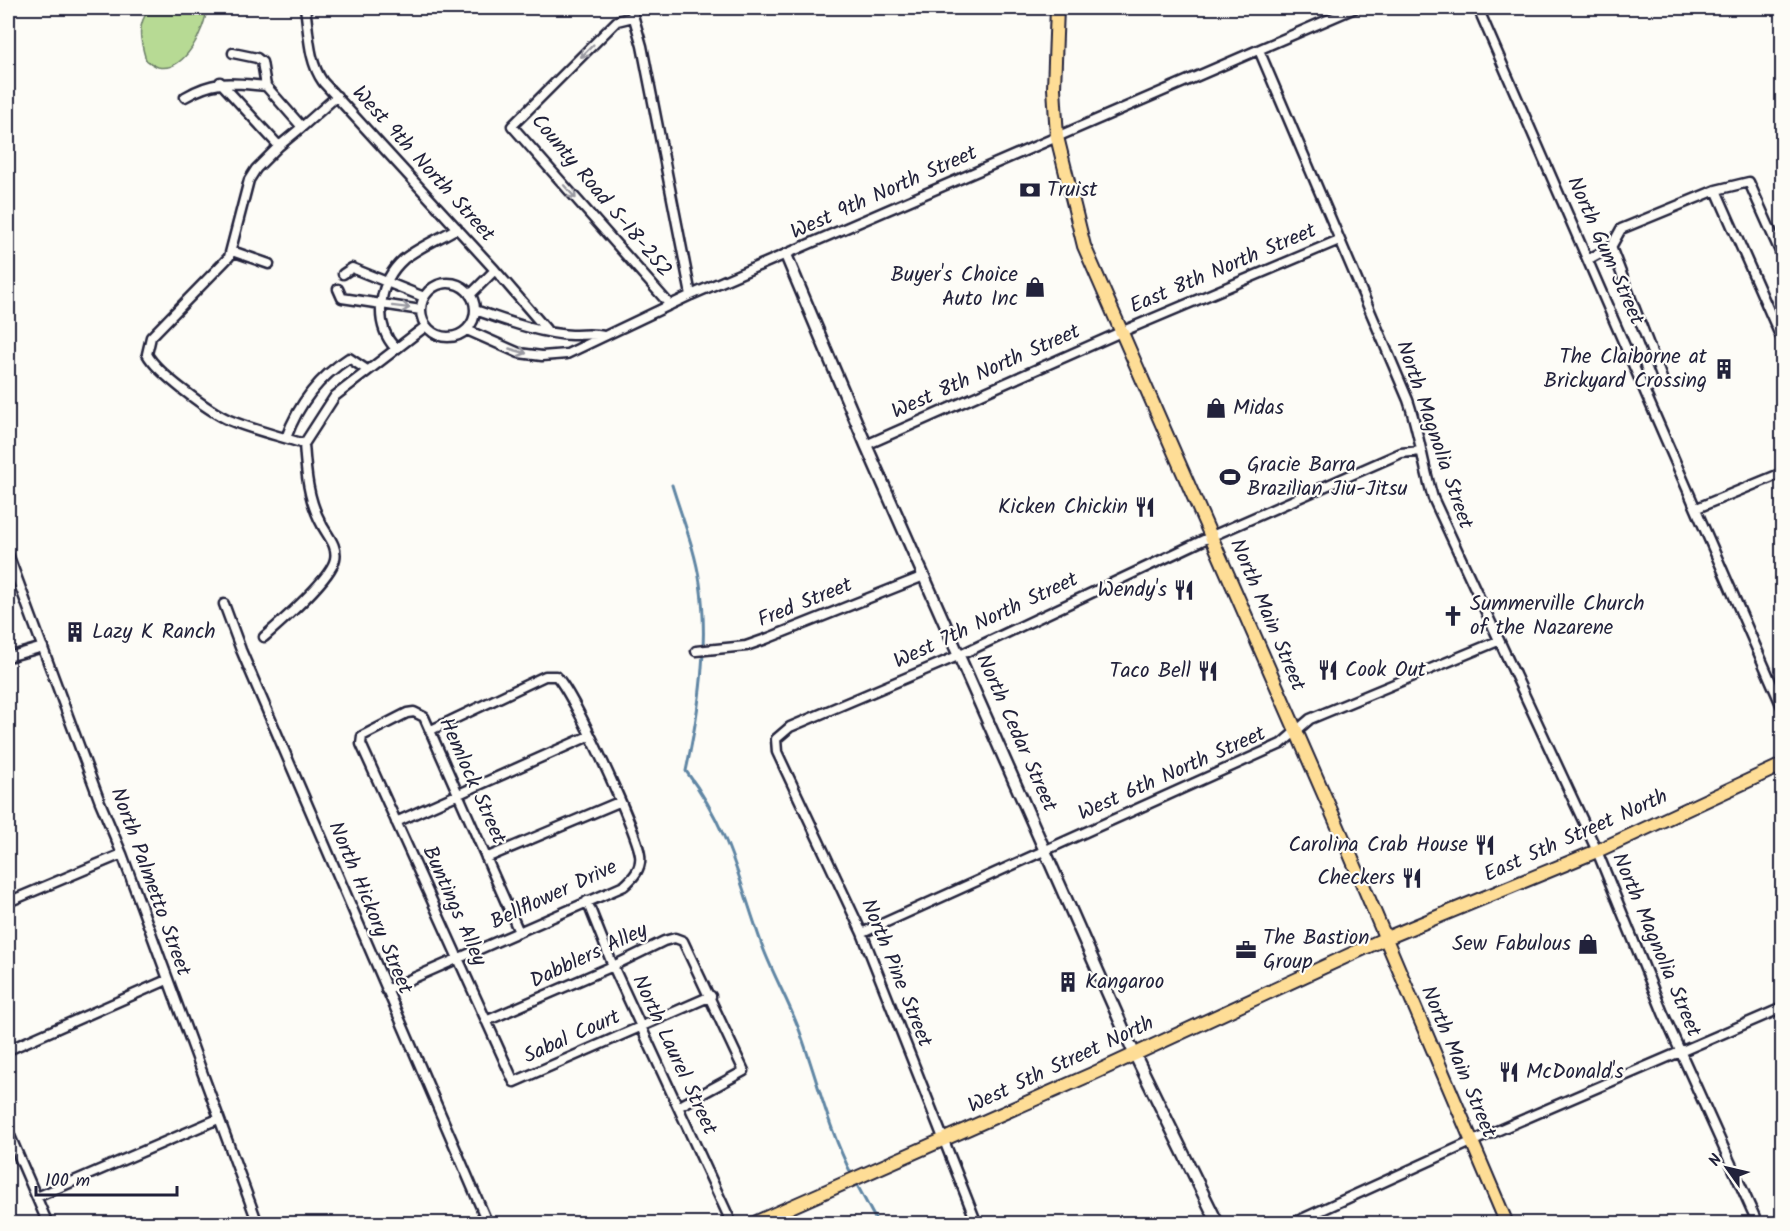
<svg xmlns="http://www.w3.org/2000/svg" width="1790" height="1231" font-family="Kalam,sans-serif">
  <rect width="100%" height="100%" fill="#fdfcf7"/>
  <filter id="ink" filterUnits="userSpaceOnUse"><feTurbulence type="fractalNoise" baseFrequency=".0167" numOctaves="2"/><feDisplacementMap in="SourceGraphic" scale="12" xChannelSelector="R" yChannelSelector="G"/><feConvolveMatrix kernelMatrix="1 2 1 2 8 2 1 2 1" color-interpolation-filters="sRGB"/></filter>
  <g filter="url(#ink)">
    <path fill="#b7da94" stroke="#6c7e68" stroke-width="1.5" d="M150,8H207C205,29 185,73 158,67C154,66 149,62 146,60C140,40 136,25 150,8Z"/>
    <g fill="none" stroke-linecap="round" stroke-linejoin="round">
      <path stroke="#6086a4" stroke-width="3" d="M672,485C682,518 695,549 700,583C709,645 699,711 686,771C730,830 738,878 762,945C773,975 789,1002 800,1032C818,1082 829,1131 853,1177
        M856,1183L878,1224"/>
      <g stroke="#22223b" stroke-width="13">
        <path id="street" d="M305,8C309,32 308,61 323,82L495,270L546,329
          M631,8L642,46L691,295
          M1478,8L1782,707
          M633,17L617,21L512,126L670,305
          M1259,50L1408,400C1419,432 1423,465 1433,498L1597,851L1663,1013L1758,1224
          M233,53L257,58L262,62L266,86L302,127L337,96
          M220,82L279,146L302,127
          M185,97C216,79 231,83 266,86
          M279,146L256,169L249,180L229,257L151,337L147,354C157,373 209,411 229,420C253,430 280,436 304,444L335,396L426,326
          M1611,247L1663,381L1645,389
          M232,251L269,264
          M1782,256L1749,182L1716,190L1782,340
          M1589,259L1611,247L1621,229L1716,190
          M343,274L352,268L424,297
          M421 310a27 27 0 1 1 54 0a27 27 0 1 1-54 0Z
          M338,289L342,298L421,310
          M470,295L495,270
          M475,310C504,320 541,334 572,335C583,335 593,333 604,336
          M467,330L519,353L542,356L567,354L691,295L1355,8
          M395,348C372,322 379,281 404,259C419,247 441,238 457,228
          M286,438C298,405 319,377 349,358L367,370
          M866,445L1121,332L1339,240
          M1697,508L1782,473
          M8,554L100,802L122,854L258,1224
          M224,604L241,650L488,1224
          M264,637C280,623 331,579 335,559C338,546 327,535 322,525C308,500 306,473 304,444
          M696,651L746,646L766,639L924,576
          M8,657L43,647
          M396,822L589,736
          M486,858L619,802
          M587,901L613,966L732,1224
          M8,902L122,854
          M519,932L424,717L414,712L407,713L362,736L361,744L514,1082L711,996
          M862,933L1281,744L1310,719L1498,641
          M386,990L624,886C633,878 642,869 640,855C637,831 572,690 556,676H545L431,730
          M486,1021L613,966L664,941L675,938L683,941L744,1071L678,1107
          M8,1050L167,980
          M8,1131L48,1224
          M37,1197L218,1119
          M977,1224L862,933L777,752L776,739L790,727L960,655L1212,536L1401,453L1421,451
          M1291,1224L1471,1142L1782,1008"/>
      </g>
      <g stroke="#22223b" stroke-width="15">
        <path id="secondary" d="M786,255L866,445L1134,1053L1218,1224"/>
      </g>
      <g stroke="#22223b" stroke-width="16">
        <path id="primary" d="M1057,8L1054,88L1057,137L1084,246L1346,845L1507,1224
          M752,1224L1092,1074L1384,939L1597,851L1782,765"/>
      </g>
      <use href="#street" stroke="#fdfcf7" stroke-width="8"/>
      <use href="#secondary" stroke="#fdfcf7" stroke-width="10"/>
      <use href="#primary" stroke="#fedd96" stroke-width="12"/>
    </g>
    <defs><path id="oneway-shaft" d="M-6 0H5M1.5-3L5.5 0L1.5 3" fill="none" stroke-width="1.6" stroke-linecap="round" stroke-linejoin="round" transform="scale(1.5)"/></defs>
    <g stroke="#9a9aa2">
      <use href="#oneway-shaft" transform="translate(587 51) rotate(135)"/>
      <use href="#oneway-shaft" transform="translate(570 192) rotate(48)"/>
      <use href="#oneway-shaft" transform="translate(401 307) rotate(7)"/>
      <use href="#oneway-shaft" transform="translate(518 351) rotate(16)"/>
    </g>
  </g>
  <defs>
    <g id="bank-bare" transform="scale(1.62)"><path d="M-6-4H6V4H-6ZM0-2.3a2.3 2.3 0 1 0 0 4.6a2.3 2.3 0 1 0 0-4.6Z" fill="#22223b" stroke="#fdfcf7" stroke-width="2.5" paint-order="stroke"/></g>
    <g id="shop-bare" transform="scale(1.62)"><path d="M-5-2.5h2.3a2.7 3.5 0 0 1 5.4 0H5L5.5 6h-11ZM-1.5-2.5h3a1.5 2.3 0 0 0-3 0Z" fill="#22223b" stroke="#fdfcf7" stroke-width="2.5" paint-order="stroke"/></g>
    <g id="building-bare" transform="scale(1.62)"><path d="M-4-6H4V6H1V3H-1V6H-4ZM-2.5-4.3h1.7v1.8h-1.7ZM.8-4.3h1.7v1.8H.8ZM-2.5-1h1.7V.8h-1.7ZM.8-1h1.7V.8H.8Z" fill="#22223b" stroke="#fdfcf7" stroke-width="2.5" paint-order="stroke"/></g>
    <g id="stadium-bare" transform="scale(1.62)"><path d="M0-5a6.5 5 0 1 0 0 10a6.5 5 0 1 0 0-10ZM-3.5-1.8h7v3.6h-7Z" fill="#22223b" stroke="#fdfcf7" stroke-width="2.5" paint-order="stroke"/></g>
    <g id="restaurant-bare" transform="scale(1.62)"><path d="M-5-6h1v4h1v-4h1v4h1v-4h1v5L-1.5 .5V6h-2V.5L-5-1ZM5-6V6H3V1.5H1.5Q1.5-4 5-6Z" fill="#22223b" stroke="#fdfcf7" stroke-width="2.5" paint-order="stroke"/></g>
    <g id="church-bare" transform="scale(1.62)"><path d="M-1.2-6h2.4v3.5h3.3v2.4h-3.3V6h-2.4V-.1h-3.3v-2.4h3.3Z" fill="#22223b" stroke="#fdfcf7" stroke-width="2.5" paint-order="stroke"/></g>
    <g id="office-bare" transform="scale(1.62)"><path d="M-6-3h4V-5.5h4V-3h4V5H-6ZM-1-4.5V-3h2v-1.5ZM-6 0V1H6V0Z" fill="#22223b" stroke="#fdfcf7" stroke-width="2.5" paint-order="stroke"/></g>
  </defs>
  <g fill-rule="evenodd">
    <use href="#bank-bare" x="1030" y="190"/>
    <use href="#shop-bare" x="1035" y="287"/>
    <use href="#building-bare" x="1724" y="369"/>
    <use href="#shop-bare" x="1216" y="408"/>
    <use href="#stadium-bare" x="1230" y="477"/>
    <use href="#restaurant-bare" x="1145" y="507"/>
    <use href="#restaurant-bare" x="1184" y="590"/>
    <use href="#church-bare" x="1453" y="616"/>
    <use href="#building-bare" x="75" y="632"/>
    <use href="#restaurant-bare" x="1328" y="670"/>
    <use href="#restaurant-bare" x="1208" y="671"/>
    <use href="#restaurant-bare" x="1485" y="845"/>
    <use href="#restaurant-bare" x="1412" y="878"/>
    <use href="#shop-bare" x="1588" y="944"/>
    <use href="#office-bare" x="1246" y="950"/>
    <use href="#building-bare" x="1068" y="982"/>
    <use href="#restaurant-bare" x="1509" y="1072"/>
  </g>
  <g text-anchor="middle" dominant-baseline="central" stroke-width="4.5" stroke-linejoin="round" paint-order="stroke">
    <g font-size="21" fill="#22223b" stroke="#fdfcf7">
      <text transform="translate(423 164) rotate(48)">West 9th North Street</text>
      <text transform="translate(884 193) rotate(-24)">West 9th North Street</text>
      <text transform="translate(601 196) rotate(50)">County Road S-18-252</text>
      <text transform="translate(1605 251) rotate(66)">North Gum Street</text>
      <text transform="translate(1223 269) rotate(-23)">East 8th North Street</text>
      <text transform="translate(986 372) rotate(-24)">West 8th North Street</text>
      <text transform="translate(1434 435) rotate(71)">North Magnolia Street</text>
      <text transform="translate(805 603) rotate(-22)">Fred Street</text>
      <text transform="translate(1267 615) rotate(67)">North Main Street</text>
      <text transform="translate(986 621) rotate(-25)">West 7th North Street</text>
      <text transform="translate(1016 733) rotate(66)">North Cedar Street</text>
      <text transform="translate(1172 774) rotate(-24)">West 6th North Street</text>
      <text transform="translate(472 781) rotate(66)">Hemlock Street</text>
      <text transform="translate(1576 836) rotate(-24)">East 5th Street North</text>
      <text transform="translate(150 882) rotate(70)">North Palmetto Street</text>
      <text transform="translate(554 895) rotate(-25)">Bellflower Drive</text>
      <text transform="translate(454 906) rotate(66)">Buntings Alley</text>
      <text transform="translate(370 908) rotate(67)">North Hickory Street</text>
      <text transform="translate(1656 945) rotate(67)">North Magnolia Street</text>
      <text transform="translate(589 956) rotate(-25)">Dabblers Alley</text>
      <text transform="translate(896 973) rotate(68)">North Pine Street</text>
      <text transform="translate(572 1037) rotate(-24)">Sabal Court</text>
      <text transform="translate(674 1055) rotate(65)">North Laurel Street</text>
      <text transform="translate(1458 1062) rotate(67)">North Main Street</text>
      <text transform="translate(1061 1065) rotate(-25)">West 5th Street North</text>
    </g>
    <g font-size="21" fill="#22223b" stroke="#fdfcf7" text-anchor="start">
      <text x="1047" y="190">Truist</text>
      <text x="1018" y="275" text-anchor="end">Buyer's Choice<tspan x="1018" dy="24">Auto Inc</tspan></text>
      <text x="1707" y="357" text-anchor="end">The Claiborne at<tspan x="1707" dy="24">Brickyard Crossing</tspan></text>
      <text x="1233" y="408">Midas</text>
      <text x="1247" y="465">Gracie Barra<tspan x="1247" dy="24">Brazilian Jiu-Jitsu</tspan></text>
      <text x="1128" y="507" text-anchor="end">Kicken Chickin</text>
      <text x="1167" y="590" text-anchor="end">Wendy's</text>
      <text x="1470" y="604">Summerville Church<tspan x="1470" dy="24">of the Nazarene</tspan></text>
      <text x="92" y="632">Lazy K Ranch</text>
      <text x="1345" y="670">Cook Out</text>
      <text x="1191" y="671" text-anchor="end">Taco Bell</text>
      <text x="1468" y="845" text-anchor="end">Carolina Crab House</text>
      <text x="1395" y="878" text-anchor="end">Checkers</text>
      <text x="1263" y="938">The Bastion<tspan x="1263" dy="24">Group</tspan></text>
      <text x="1571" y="944" text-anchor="end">Sew Fabulous</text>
      <text x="1085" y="982">Kangaroo</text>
      <text x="1526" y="1072">McDonald's</text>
    </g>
  </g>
  <rect width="1790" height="1231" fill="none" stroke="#fdfcf7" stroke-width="30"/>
  <rect x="15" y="15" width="1760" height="1201" fill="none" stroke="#22223b" stroke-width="2" filter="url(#ink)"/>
  <g transform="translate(1727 1168) rotate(304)" stroke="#fdfcf7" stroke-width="4.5" paint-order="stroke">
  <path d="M0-4.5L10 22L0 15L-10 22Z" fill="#22223b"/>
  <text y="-9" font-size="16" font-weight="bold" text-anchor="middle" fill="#22223b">N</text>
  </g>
  <path d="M36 1186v9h141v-9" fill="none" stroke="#22223b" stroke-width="3"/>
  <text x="45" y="1186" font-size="18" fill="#22223b" stroke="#fdfcf7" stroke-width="4.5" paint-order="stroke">100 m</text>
</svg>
